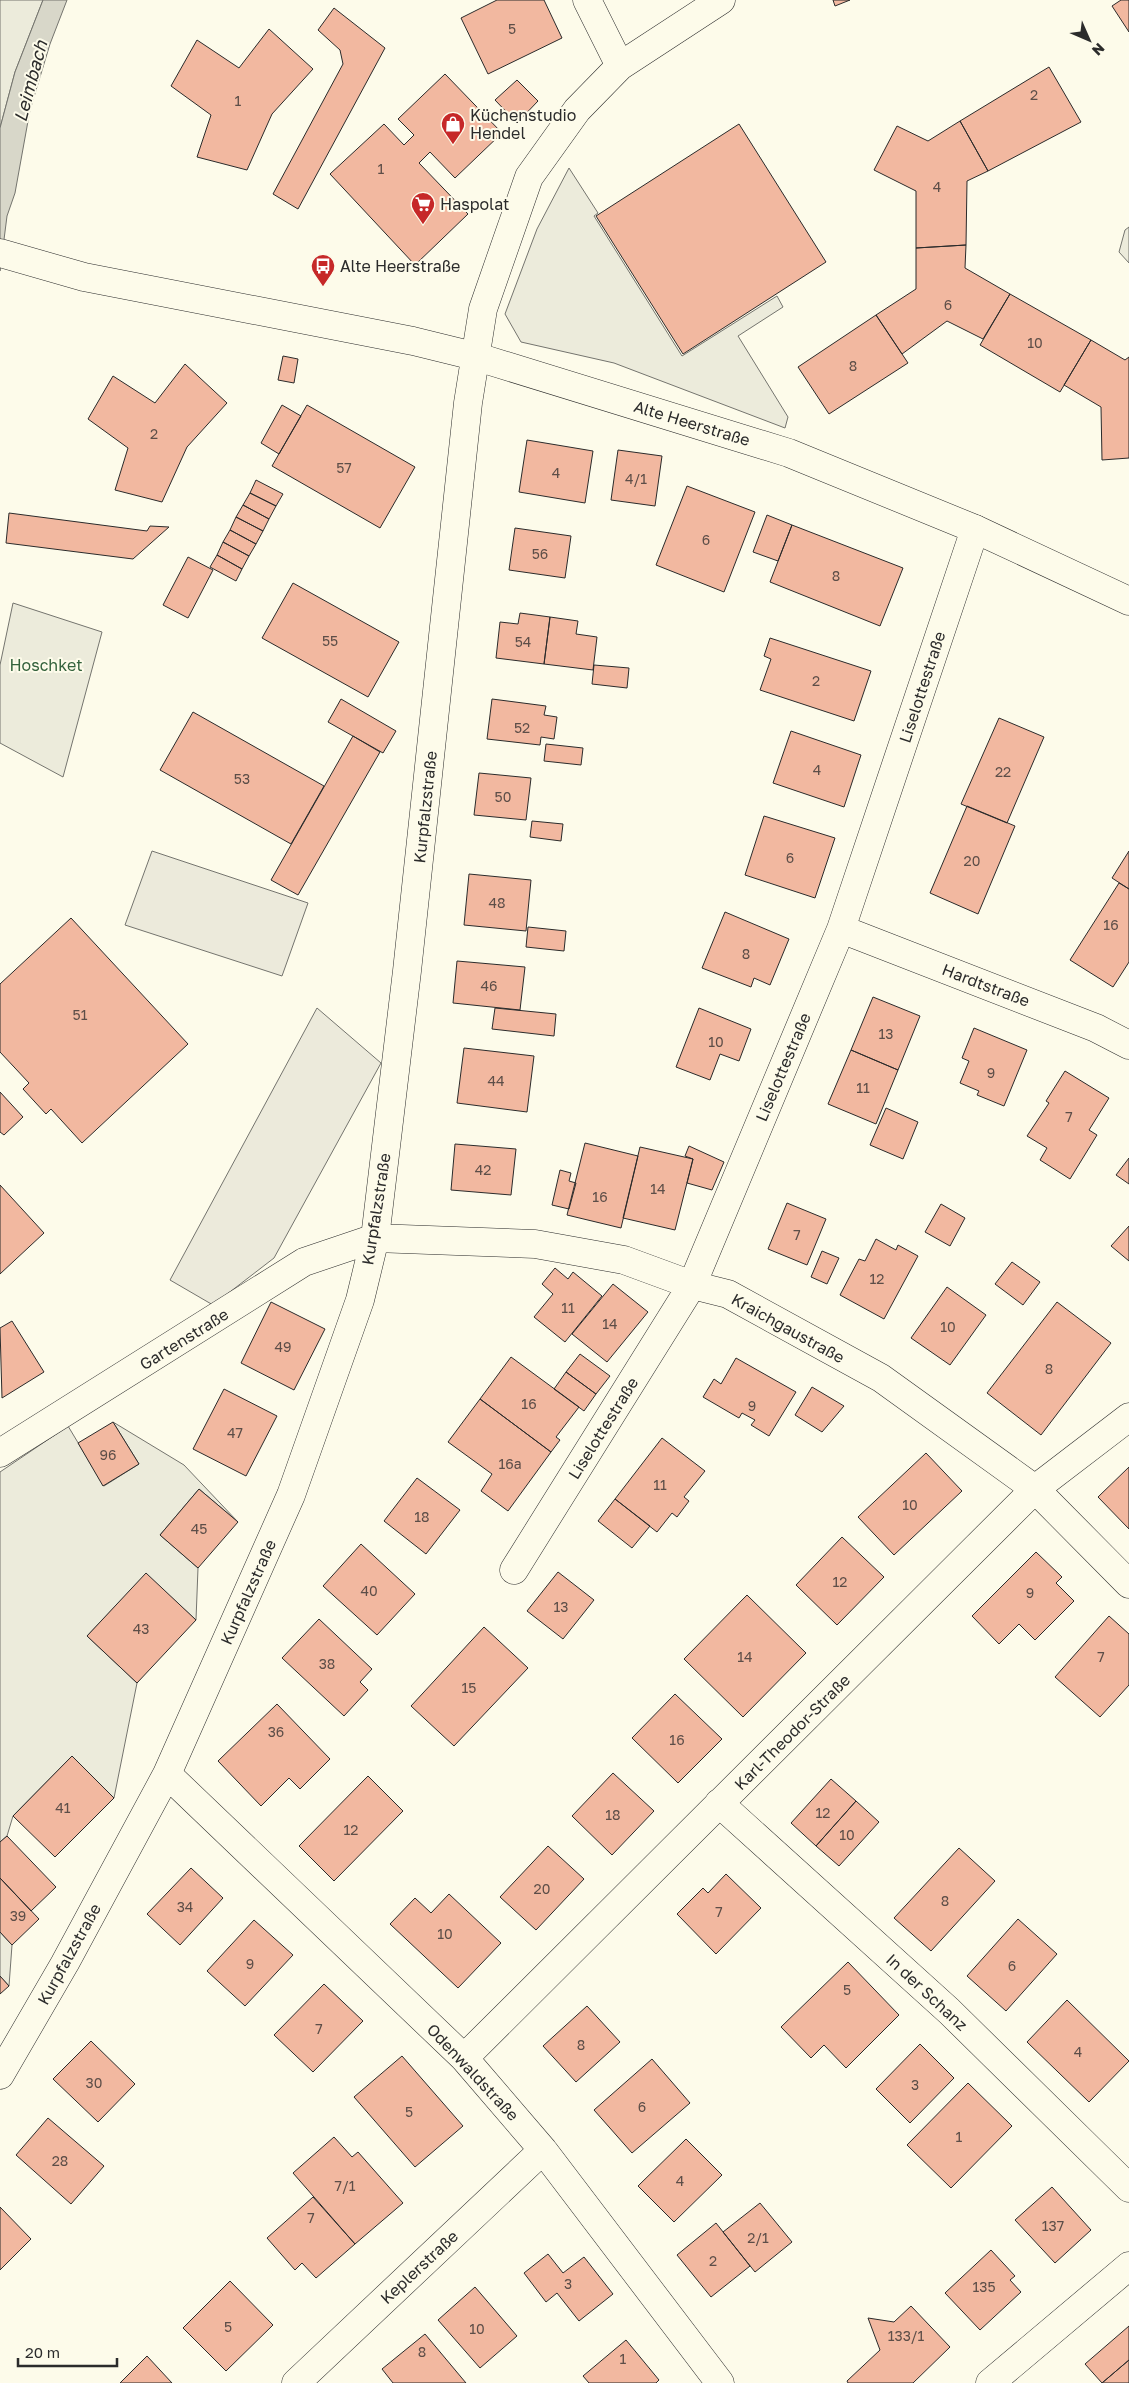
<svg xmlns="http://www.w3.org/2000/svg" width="1129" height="2383" font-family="'Golos Text',sans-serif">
  <rect width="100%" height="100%" fill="#fdfbea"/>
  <path fill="#ecebdb" stroke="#74746e" d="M0,0H43L15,72L0,128Z
    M569,168L598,213L594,216L682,356L777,296L783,307L738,336L788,417L785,428L614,363L521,342L505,314L537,229Z
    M1129,227V263L1119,252L1125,230Z
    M13,603L102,632L63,777L0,743V665Z
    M113,1422L184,1465L238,1522L199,1489L160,1535L198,1568L196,1620L146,1574L87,1636L137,1683L114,1798L71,1757L13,1816L7,1836L0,1842V1472L68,1426L104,1486L139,1464Z
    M0,1932L12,1945L9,1986L0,1976Z"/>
  <path fill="#eceadb" stroke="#74746e" d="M152,851L308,903L282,976L125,925Z
    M317,1008L381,1063L274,1258L213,1305L170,1280Z"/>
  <path fill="#d8d7c9" stroke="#74746e" d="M43,0H67L50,44L30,110L15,193L7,216L0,271V128L15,72Z"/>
  <path fill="#f2b8a0" stroke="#2b2b2b" d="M497,0H544L562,38L488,74L461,18Z
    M833,0H850L835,6Z
    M1121,0H1129V32L1112,6Z
    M334,8L385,48L298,209L273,194L343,64L340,50L318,30Z
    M269,29L313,69L272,114L247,170L197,157L211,115L171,86L197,40L239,68Z
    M1049,67L1081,122L988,171L960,121Z
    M445,74L502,133L455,178L430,152L419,163L468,214L415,265L330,174L384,124L404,145L414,135L398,119Z
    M517,80L538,101L517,123L495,100Z
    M960,121L988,171L967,181L966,245L916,248V191L874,170L897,126L928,141Z
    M739,124L826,262L683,354L596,216Z
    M966,245L965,268L1010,294L983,339L947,321L902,354L876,315L916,289V248Z
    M1010,294L1091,340L1060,392L980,345Z
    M876,315L908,363L829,414L798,367Z
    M1091,340L1125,360L1129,357V458L1102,460L1101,407L1064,385Z
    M283,356L298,359L294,383L278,380Z
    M185,364L227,403L187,447L162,502L115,490L128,448L88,419L113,376L155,403Z
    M282,405L301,416L279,454L261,443Z
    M307,405L415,467L380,528L272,466Z
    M527,440L593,451L585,503L519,492Z
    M618,450L662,456L655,506L611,500Z
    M256,480L283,494L276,506L250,493Z
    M687,486L755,512L724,592L656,565Z
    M250,493L276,506L269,519L243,505Z
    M243,505L269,519L263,531L236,517Z
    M9,513L147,531L150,526L169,527L133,559L6,543Z
    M767,515L792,525L778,561L753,552Z
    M236,517L263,531L256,544L230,530Z
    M792,525L903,568L880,626L770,582Z
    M515,528L571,536L565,578L509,570Z
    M230,530L256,544L249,556L223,542Z
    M223,542L249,556L242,569L217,555Z
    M217,555L242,569L236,581L210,567Z
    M188,557L213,570L188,618L163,605Z
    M293,583L399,642L368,697L262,638Z
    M520,613L550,617L544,664L496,658L500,622L518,624Z
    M550,617L578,621L576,634L597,637L593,670L544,664Z
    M770,638L871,671L854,721L760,690L771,659L764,656Z
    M594,665L629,668L627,688L592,684Z
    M341,699L396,731L383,753L328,722Z
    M492,699L546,706L544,715L557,717L554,739L541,737L540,745L487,739Z
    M193,712L324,786L291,844L160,770Z
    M999,718L1044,737L1007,823L961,804Z
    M791,731L861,755L844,807L773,783Z
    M353,736L380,752L298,895L271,880Z
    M546,744L583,748L581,765L544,761Z
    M479,773L531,778L526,820L474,815Z
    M967,806L1015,826L978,914L930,893Z
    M764,816L835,838L815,898L745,875Z
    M532,821L563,824L561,841L530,837Z
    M1129,851V889L1112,878Z
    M469,874L531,880L526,931L464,925Z
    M1119,883L1129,889V962L1113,987L1070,960Z
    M725,912L789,939L770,985L754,978L751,987L702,968Z
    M71,918L188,1044L82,1143L51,1109L46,1114L23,1089L29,1083L0,1052V984Z
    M528,927L566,931L564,951L526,947Z
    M457,961L525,967L520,1010L453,1003Z
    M873,997L920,1016L898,1070L851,1050Z
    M495,1008L556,1014L554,1036L492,1029Z
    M699,1008L751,1029L739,1061L720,1054L710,1080L676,1067Z
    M974,1028L1027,1050L1004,1106L977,1095L979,1091L960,1083L969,1061L962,1058Z
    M464,1048L534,1056L527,1112L457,1103Z
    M851,1050L898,1070L876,1124L828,1104Z
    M1065,1071L1109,1098L1089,1130L1097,1135L1070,1179L1040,1160L1047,1148L1027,1136L1049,1103L1046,1101Z
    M0,1092L23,1117L4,1135L0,1132Z
    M886,1108L918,1122L903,1159L870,1145Z
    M585,1143L638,1156L621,1228L567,1215Z
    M455,1144L516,1149L511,1195L451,1190Z
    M689,1146L724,1162L712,1190L687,1183L693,1159L685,1156Z
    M640,1147L693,1159L675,1230L623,1218Z
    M1129,1158V1184L1116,1175Z
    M560,1170L571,1173L569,1181L576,1183L569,1209L552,1205Z
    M0,1185L44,1233L0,1274Z
    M787,1203L826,1219L807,1265L768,1249Z
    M941,1204L965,1218L950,1246L925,1232Z
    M1129,1226V1261L1111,1246Z
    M876,1239L896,1250L898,1245L918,1256L884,1319L840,1295L859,1259L865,1261Z
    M822,1251L839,1258L827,1284L811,1277Z
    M1012,1262L1040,1282L1023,1305L995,1284Z
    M555,1268L568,1279L573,1272L602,1296L565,1342L534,1317L553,1294L542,1284Z
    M613,1284L648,1312L607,1362L572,1334Z
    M947,1287L986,1315L950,1365L911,1338Z
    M271,1302L325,1329L294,1390L241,1363Z
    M1057,1302L1111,1343L1041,1435L987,1393Z
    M12,1321L44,1372L2,1398L0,1328Z
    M580,1354L610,1376L596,1394L566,1372Z
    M511,1357L579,1407L556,1437L560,1440L551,1452L480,1399Z
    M736,1358L796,1392L769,1436L751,1425L755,1420L742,1413L739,1418L703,1397L714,1379L721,1384Z
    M566,1372L596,1394L584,1411L554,1389Z
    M812,1387L844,1406L822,1432L795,1415Z
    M224,1389L277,1416L246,1476L193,1449Z
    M480,1399L551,1452L508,1511L481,1491L492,1474L448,1442Z
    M113,1422L139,1464L103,1486L78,1443Z
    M662,1438L705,1471L684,1497L689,1501L677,1517L672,1513L657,1532L615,1499Z
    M926,1453L962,1491L894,1555L858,1517Z
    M1129,1467V1529L1098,1497Z
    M417,1478L460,1510L426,1554L384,1521Z
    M199,1489L238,1522L198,1568L160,1535Z
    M615,1499L650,1526L632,1548L598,1521Z
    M842,1537L884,1577L837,1625L796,1585Z
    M361,1544L415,1594L377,1635L323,1586Z
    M1036,1552L1062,1577L1056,1583L1074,1601L1035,1640L1019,1624L999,1644L972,1616Z
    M558,1572L594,1600L563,1639L527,1611Z
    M146,1573L196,1620L137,1683L87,1636Z
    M747,1595L806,1653L743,1717L684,1659Z
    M1109,1616L1129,1634V1685L1100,1717L1055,1677Z
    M319,1619L372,1669L360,1682L368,1690L344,1716L282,1658Z
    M484,1627L528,1668L454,1746L411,1706Z
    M675,1694L722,1739L678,1783L632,1738Z
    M277,1704L330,1759L300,1789L289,1778L261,1806L218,1761Z
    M72,1756L114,1798L55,1857L13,1816Z
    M613,1773L654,1811L612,1855L572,1816Z
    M368,1776L403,1811L334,1881L299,1846Z
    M831,1779L856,1801L816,1846L791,1823Z
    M856,1801L879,1822L839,1866L816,1846Z
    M7,1836L56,1887L31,1911L0,1878V1842Z
    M548,1846L584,1879L536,1930L500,1897Z
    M959,1848L995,1881L931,1951L894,1918Z
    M191,1868L223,1898L180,1945L147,1914Z
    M726,1874L761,1908L716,1954L677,1914L703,1888L708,1893Z
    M0,1878L39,1919L12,1945L0,1932Z
    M449,1894L501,1943L458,1988L390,1924L415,1898L431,1913Z
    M1018,1919L1057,1954L1006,2011L967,1976Z
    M254,1920L293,1955L245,2006L207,1971Z
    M848,1962L899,2015L846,2068L824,2045L811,2058L781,2027Z
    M0,1976L9,1986L0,1994Z
    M324,1984L363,2021L313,2072L274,2035Z
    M1067,2000L1129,2061L1089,2102L1027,2042Z
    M587,2006L620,2042L576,2082L543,2046Z
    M91,2041L135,2084L98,2122L53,2079Z
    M920,2044L954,2078L910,2123L876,2089Z
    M402,2056L463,2126L415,2167L354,2097Z
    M652,2059L690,2103L632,2153L594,2110Z
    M968,2083L1012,2126L951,2188L907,2145Z
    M48,2118L104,2166L71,2204L16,2155Z
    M334,2137L352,2157L358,2152L403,2203L355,2244L293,2173Z
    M686,2139L722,2175L674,2222L638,2186Z
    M1052,2187L1091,2230L1055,2263L1015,2220Z
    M313,2197L355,2244L316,2278L302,2263L295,2270L267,2238Z
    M760,2203L792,2242L755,2272L723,2232Z
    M0,2207L31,2239L0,2270Z
    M716,2223L750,2266L711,2297L677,2255Z
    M991,2250L1015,2276L1010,2280L1021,2292L980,2330L945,2293Z
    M548,2254L563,2273L584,2257L613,2294L579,2321L557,2293L546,2302L524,2273Z
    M230,2281L273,2325L226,2371L183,2328Z
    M475,2287L517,2336L480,2368L438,2320Z
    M911,2306L950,2347L913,2383H848L847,2381L880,2350L868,2318L894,2322Z
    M1129,2326V2360L1102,2383L1085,2364Z
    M425,2334L466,2383H393L382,2369Z
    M626,2340L659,2380L656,2383H589L583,2376Z
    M147,2356L172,2383H120Z
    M1129,2360V2383H1102Z"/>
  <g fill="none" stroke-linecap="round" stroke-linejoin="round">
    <g stroke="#2b2b2b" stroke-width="29">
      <path id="minor" d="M587,0L620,66
        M841,929L1096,1028L1129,1045
        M0,1453L304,1262L375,1238L535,1244L624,1260L692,1285L728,1294L881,1378L1035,1489L1129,1584
        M514,1570L692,1285L841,929L975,529
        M167,1774L464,2058L543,2150L720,2383
        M719,1803L949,2011L1129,2188
        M464,2058L1035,1489L1129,1417
        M0,2075L65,1963L167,1774L291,1495L360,1300L375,1238L407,971L468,403L483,309L529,177L577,110L620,66L721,0
        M296,2383L543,2150
        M990,2383L1129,2266"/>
    </g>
    <g stroke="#2b2b2b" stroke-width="29">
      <path id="tertiary" d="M0,253L84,277L413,341L474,356L789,453L975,529L1129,601"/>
    </g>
    <use href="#minor" stroke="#fdfbea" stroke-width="28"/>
    <use href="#tertiary" stroke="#fdfbea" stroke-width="28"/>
  </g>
  <defs>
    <g id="shop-pin" transform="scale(1.25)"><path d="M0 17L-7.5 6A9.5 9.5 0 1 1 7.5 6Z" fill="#c62828" stroke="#fdfbea"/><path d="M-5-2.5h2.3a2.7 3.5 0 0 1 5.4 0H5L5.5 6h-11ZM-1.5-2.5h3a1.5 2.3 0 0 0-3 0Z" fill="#fff"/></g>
    <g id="supermarket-pin" transform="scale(1.25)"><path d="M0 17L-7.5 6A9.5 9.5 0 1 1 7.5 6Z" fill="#c62828" stroke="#fdfbea"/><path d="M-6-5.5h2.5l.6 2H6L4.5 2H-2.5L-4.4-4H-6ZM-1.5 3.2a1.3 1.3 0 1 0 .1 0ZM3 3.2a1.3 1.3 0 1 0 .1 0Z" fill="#fff"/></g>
    <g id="bus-pin" transform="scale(1.25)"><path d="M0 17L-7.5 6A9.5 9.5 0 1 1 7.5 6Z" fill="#c62828" stroke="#fdfbea"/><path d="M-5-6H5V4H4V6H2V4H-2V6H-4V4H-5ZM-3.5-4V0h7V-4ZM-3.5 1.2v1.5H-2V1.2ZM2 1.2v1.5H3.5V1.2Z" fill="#fff"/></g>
  </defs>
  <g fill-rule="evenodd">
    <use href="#shop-pin" x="453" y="124"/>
    <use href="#supermarket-pin" x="423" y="204"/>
    <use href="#bus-pin" x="323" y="266"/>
  </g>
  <g text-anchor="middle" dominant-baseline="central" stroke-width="4" stroke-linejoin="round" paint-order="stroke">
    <g font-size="14" fill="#5d4e48">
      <text x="512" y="28">5</text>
      <text x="1034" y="94">2</text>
      <text x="238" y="100">1</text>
      <text x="381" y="168">1</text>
      <text x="937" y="186">4</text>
      <text x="948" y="304">6</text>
      <text x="1035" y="342">10</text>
      <text x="853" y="365">8</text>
      <text x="154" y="433">2</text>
      <text x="344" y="467">57</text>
      <text x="556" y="472">4</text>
      <text x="636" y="478">4/1</text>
      <text x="706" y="539">6</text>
      <text x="540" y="553">56</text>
      <text x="836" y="575">8</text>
      <text x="330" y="640">55</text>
      <text x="523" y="641">54</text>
      <text x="816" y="680">2</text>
      <text x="522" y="727">52</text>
      <text x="817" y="769">4</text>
      <text x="1003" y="771">22</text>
      <text x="242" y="778">53</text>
      <text x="503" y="796">50</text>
      <text x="790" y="857">6</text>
      <text x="972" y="860">20</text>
      <text x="497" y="902">48</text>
      <text x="1111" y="924">16</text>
      <text x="746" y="953">8</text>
      <text x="489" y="985">46</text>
      <text x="80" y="1014">51</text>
      <text x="886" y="1033">13</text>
      <text x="716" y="1041">10</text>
      <text x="991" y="1072">9</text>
      <text x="496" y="1080">44</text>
      <text x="863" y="1087">11</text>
      <text x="1069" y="1116">7</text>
      <text x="483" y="1169">42</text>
      <text x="658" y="1188">14</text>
      <text x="600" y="1196">16</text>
      <text x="797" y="1234">7</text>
      <text x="877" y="1278">12</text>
      <text x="568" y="1307">11</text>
      <text x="610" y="1323">14</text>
      <text x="948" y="1326">10</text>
      <text x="283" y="1346">49</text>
      <text x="1049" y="1368">8</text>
      <text x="529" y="1403">16</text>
      <text x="752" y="1405">9</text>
      <text x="235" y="1432">47</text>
      <text x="108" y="1454">96</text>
      <text x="510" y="1463">16a</text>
      <text x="660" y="1484">11</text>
      <text x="910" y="1504">10</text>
      <text x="422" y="1516">18</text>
      <text x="199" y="1528">45</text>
      <text x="840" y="1581">12</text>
      <text x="369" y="1590">40</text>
      <text x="1030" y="1592">9</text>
      <text x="561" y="1606">13</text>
      <text x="141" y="1628">43</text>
      <text x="745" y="1656">14</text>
      <text x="1101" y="1656">7</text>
      <text x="327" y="1663">38</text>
      <text x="469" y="1687">15</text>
      <text x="276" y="1731">36</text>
      <text x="677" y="1739">16</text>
      <text x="63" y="1807">41</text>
      <text x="823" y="1812">12</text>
      <text x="613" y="1814">18</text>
      <text x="351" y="1829">12</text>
      <text x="847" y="1834">10</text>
      <text x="542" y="1888">20</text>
      <text x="945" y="1900">8</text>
      <text x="185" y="1906">34</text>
      <text x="719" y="1911">7</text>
      <text x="18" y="1915">39</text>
      <text x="445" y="1933">10</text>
      <text x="250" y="1963">9</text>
      <text x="1012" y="1965">6</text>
      <text x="847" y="1989">5</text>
      <text x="319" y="2028">7</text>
      <text x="581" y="2044">8</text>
      <text x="1078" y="2051">4</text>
      <text x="94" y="2082">30</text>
      <text x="915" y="2084">3</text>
      <text x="642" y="2106">6</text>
      <text x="409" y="2111">5</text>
      <text x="959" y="2136">1</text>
      <text x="60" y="2160">28</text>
      <text x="680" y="2180">4</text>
      <text x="345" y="2185">7/1</text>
      <text x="311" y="2217">7</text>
      <text x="1053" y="2225">137</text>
      <text x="758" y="2237">2/1</text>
      <text x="713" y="2260">2</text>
      <text x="568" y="2283">3</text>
      <text x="984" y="2286">135</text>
      <text x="228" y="2326">5</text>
      <text x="477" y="2328">10</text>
      <text x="906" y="2335">133/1</text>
      <text x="422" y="2351">8</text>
      <text x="623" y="2358">1</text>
    </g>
    <g font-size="16" fill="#2b2b2b" stroke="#fdfbea" text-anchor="start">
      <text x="470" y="115">Küchenstudio<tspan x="470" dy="18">Hendel</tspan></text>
      <text x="440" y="204">Haspolat</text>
      <text x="340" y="266">Alte Heerstraße</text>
    </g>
    <g font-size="16" fill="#2b2b2b" stroke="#fdfbea">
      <text transform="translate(692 423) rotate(17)">Alte Heerstraße</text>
      <text transform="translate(922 687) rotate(-72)">Liselottestraße</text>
      <text transform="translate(425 807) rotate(-84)">Kurpfalzstraße</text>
      <text transform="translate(986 985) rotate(21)">Hardtstraße</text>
      <text transform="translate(783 1067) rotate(-67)">Liselottestraße</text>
      <text transform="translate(376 1209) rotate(-81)">Kurpfalzstraße</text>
      <text transform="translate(788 1328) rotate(29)">Kraichgaustraße</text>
      <text transform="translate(184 1339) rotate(-32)">Gartenstraße</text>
      <text transform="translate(603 1428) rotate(-58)">Liselottestraße</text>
      <text transform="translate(248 1592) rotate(-66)">Kurpfalzstraße</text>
      <text transform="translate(792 1732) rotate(-45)">Karl-Theodor-Straße</text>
      <text transform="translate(69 1954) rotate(-61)">Kurpfalzstraße</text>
      <text transform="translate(927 1992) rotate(43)">In der Schanz</text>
      <text transform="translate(473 2072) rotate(47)">Odenwaldstraße</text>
      <text transform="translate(419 2267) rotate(-43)">Keplerstraße</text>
    </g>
    <g font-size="16" fill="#34623c" stroke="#fdfbea">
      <text x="46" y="665">Hoschket</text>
    </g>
    <g font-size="18" font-style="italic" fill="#2b2b2b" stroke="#fdfbea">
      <text transform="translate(30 81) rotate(-75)">Leimbach</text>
    </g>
  </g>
  <g transform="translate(1089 40) rotate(135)" stroke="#fdfbea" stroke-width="4" paint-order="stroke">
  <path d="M0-4L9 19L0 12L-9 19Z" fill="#2b2b2b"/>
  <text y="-8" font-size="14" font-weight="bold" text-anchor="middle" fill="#2b2b2b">N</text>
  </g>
  <path d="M18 2358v8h99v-8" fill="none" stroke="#2b2b2b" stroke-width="2.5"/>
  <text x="25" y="2358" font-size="15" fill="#2b2b2b" stroke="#fdfbea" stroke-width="4" paint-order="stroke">20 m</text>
</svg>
